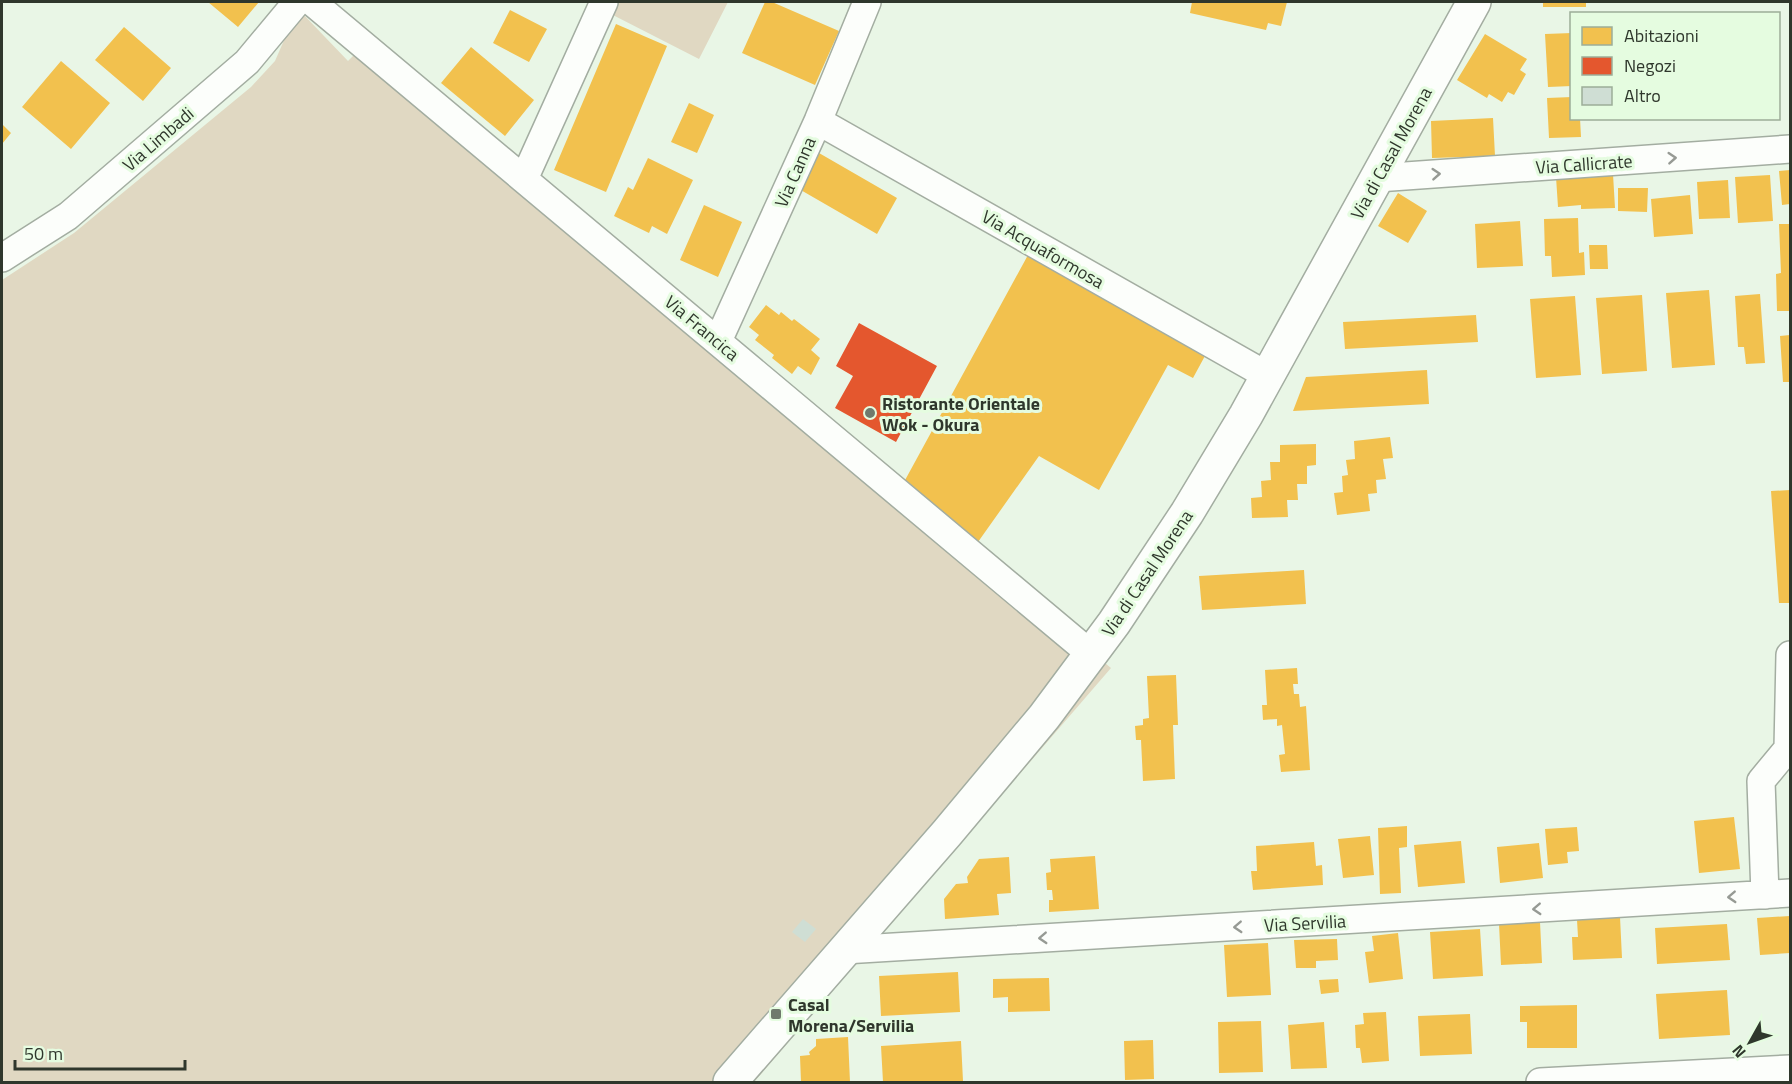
<svg xmlns="http://www.w3.org/2000/svg" width="1792" height="1084" font-family="'Titillium Web',sans-serif">
  <rect width="100%" height="100%" fill="#e9f6e6"/>
  <path fill="#e0d8c2" d="M612,2H728L699,59L607,12Z
    M301,12L348,61L364,45L1111,668L754,1082H2V280L74,233L251,87L275,61L292,22Z"/>
  <path fill="#f2c14e" d="M208,2H259L238,27Z
    M765,2H772L839,31L815,85L742,53Z
    M1192,2H1287L1281,26L1268,23L1266,30L1190,13Z
    M1543,2H1586V7H1543Z
    M510,10L547,29L529,62L493,43Z
    M616,24L667,46L606,192L554,170Z
    M124,27L171,68L143,101L95,60Z
    M1572,33V86L1548,87L1545,34Z
    M1485,34L1527,59L1520,70L1526,74L1514,95L1508,92L1502,102L1489,94L1487,98L1457,80Z
    M471,47L534,100L505,136L441,83Z
    M61,61L110,103L71,149L22,107Z
    M1572,97V118H1580L1581,137L1549,138L1547,98Z
    M689,103L714,115L697,153L671,142Z
    M1493,118L1495,156L1432,158L1431,121Z
    M2,124L11,133L2,144Z
    M819,153L897,198L877,234L799,189Z
    M648,158L693,180L667,234L652,226L649,233L614,216L628,187L633,190Z
    M1790,170V204L1782,205L1779,171Z
    M1613,174L1615,208L1581,209V205L1558,207L1556,177Z
    M1770,175L1773,221L1738,223L1735,177Z
    M1728,180L1730,218L1699,219L1697,182Z
    M1618,188H1648L1647,212L1618,211Z
    M1398,193L1427,211L1408,243L1378,226Z
    M1690,195L1693,234L1654,237L1651,199Z
    M704,205L742,222L718,277L680,260Z
    M1578,218L1579,253L1584,252L1585,275L1552,277L1551,256H1545L1544,219Z
    M1520,221L1523,266L1477,268L1475,224Z
    M1779,224H1790V311H1777L1776,274L1781,273Z
    M1589,245H1607L1608,269H1590Z
    M1028,255L1206,354L1193,378L1168,365L1099,490L1039,456L978,542L904,482Z
    M1709,290L1715,365L1672,368L1666,293Z
    M1760,294L1765,363L1746,364L1744,347H1738L1735,296Z
    M1642,295L1647,371L1602,374L1596,298Z
    M1575,296L1581,375L1536,378L1530,299Z
    M766,305L779,315L781,312L792,321L794,319L820,339L811,350L820,358L811,375L798,366L792,374L772,358L774,355L755,340L759,335L749,327Z
    M1476,315L1478,342L1345,349L1343,322Z
    M1790,335V382H1783L1780,336Z
    M1427,370L1429,404L1293,411L1306,377Z
    M1390,437L1393,458L1383,459L1386,479L1376,480L1377,493L1368,494L1370,511L1337,515L1334,493L1343,492L1342,476L1348,475L1346,460L1355,459L1354,441Z
    M1316,444V465L1307,466V484H1297L1298,500H1287L1288,517L1252,518L1251,498L1262,497L1261,481L1271,480L1270,462H1280V445Z
    M1790,490V603H1779L1771,491Z
    M1304,570L1306,604L1202,610L1199,576Z
    M1297,668L1298,684H1293L1294,694H1299L1300,707L1306,706L1310,770L1281,772L1279,755L1285,754L1282,725L1277,726V719L1263,720L1262,705H1267L1265,670Z
    M1176,675L1178,725H1173L1175,779L1143,781L1141,740H1136L1135,726L1143,725V719L1149,718L1147,676Z
    M1734,817L1740,869L1699,873L1694,821Z
    M1407,826V847L1399,848L1401,893L1380,894L1378,828Z
    M1577,827L1579,851L1567,852L1568,863L1548,865L1545,829Z
    M1370,836L1374,875L1343,878L1338,839Z
    M1461,841L1465,883L1418,887L1414,845Z
    M1314,842L1316,866L1322,865L1323,885L1253,890L1251,871H1257L1256,846Z
    M1539,843L1543,878L1500,883L1497,847Z
    M1095,856L1099,909L1049,912V900H1053L1052,890H1047L1046,873L1051,872L1050,859Z
    M1009,857L1011,893L997,894L999,915L945,919L944,899L956,884L968,883L967,877L979,859Z
    M1790,916V953L1760,955L1757,918Z
    M1620,917L1622,958L1573,960L1572,937H1578L1577,920Z
    M1540,922L1542,963L1501,965L1499,924Z
    M1727,924L1730,960L1657,964L1655,928Z
    M1480,929L1483,976L1433,979L1430,932Z
    M1398,933L1403,979L1369,983L1365,952L1374,951L1372,936Z
    M1337,939L1338,960L1316,961V968H1296L1294,940Z
    M1268,943L1271,995L1227,997L1224,945Z
    M958,972L960,1012L881,1016L879,976Z
    M1049,978L1050,1011L1008,1012V997L993,998V979Z
    M1338,979L1339,992L1321,994L1319,980Z
    M1727,990L1730,1035L1659,1039L1656,994Z
    M1577,1005V1048H1527V1022H1520V1006Z
    M1386,1012L1389,1061L1362,1063L1360,1048H1356L1355,1025L1364,1024L1363,1013Z
    M1470,1014L1472,1054L1420,1056L1418,1016Z
    M1261,1021L1263,1072L1219,1073L1218,1022Z
    M1324,1022L1327,1068L1291,1069L1288,1025Z
    M848,1037L850,1082H801L800,1056L810,1055L809,1052L816,1046V1039Z
    M1153,1040L1154,1079L1125,1080L1124,1041Z
    M961,1041L963,1081L883,1082L881,1046Z"/>
  <path fill="#e4572e" d="M859,323L937,366L896,442L835,408L853,376L836,366Z"/>
  <path fill="#cfded4" d="M803,919L816,929L805,942L792,932Z"/>
  <g fill="none" stroke-linecap="round" stroke-linejoin="round">
    <g stroke="#a3ada1" stroke-width="30">
      <path id="minor" d="M312,2L1092,655
        M818,121L1268,376
        M1377,178L1790,149
        M524,179L604,2
        M2,258L68,216L247,62L297,2
        M718,341L818,121L867,2
        M1788,748L1790,655
        M1765,895L1761,781L1790,746
        M844,950L1790,893
        M1540,1082L1790,1069"/>
    </g>
    <g stroke="#a3ada1" stroke-width="36">
      <path id="secondary" d="M730,1082L947,833L1044,717L1114,623L1187,513L1246,415L1474,2"/>
    </g>
    <use href="#minor" stroke="#fcfefb" stroke-width="27"/>
    <use href="#secondary" stroke="#fcfefb" stroke-width="33"/>
  </g>
  <defs><path id="oneway-chevron" d="M-2-3.5L2.5 0L-2 3.5" fill="none" stroke-width="1.6" stroke-linecap="round" stroke-linejoin="round" transform="scale(1.5)"/></defs>
  <g stroke="#969a94">
    <use href="#oneway-chevron" transform="translate(1672 158) rotate(-4)"/>
    <use href="#oneway-chevron" transform="translate(1436 174) rotate(-4)"/>
    <use href="#oneway-chevron" transform="translate(1732 897) rotate(177)"/>
    <use href="#oneway-chevron" transform="translate(1537 909) rotate(177)"/>
    <use href="#oneway-chevron" transform="translate(1238 927) rotate(177)"/>
    <use href="#oneway-chevron" transform="translate(1043 938) rotate(177)"/>
  </g>
  <g fill="#707a6d" stroke="#e5fce0" stroke-width="2">
    <circle cx="870" cy="413" r="6"/>
    <rect x="770" y="1008" width="12" height="12" rx="3"/>
  </g>
  <g text-anchor="middle" dominant-baseline="central" stroke-width="6" stroke-linejoin="round" paint-order="stroke">
    <g font-size="18" fill="#2f372c" stroke="#e5fce0">
      <text transform="translate(158 139) rotate(-41)">Via Limbadi</text>
      <text transform="translate(1391 153) rotate(-61)">Via di Casal Morena</text>
      <text transform="translate(1584 164) rotate(-4)">Via Callicrate</text>
      <text transform="translate(795 172) rotate(-66)">Via Canna</text>
      <text transform="translate(1043 249) rotate(30)">Via Acquaformosa</text>
      <text transform="translate(702 328) rotate(40)">Via Francica</text>
      <text transform="translate(1147 573) rotate(-56)">Via di Casal Morena</text>
      <text transform="translate(1305 923) rotate(-3)">Via Servilia</text>
    </g>
    <g font-size="18" font-weight="bold" fill="#2f372c" stroke="#e5fce0" text-anchor="start">
      <text x="882" y="403">Ristorante Orientale<tspan x="882" dy="21">Wok - Okura</tspan></text>
      <text x="788" y="1004">Casal<tspan x="788" dy="21">Morena/Servilia</tspan></text>
    </g>
  </g>
  <rect width="1792" height="1084" fill="none" stroke="#2f372c" stroke-width="6"/>
  <rect x="1570" y="12" width="210" height="108" fill="#e5fce0" stroke="#9cad98" stroke-width="1.5"/>
  <rect x="1582" y="27" width="30" height="18" fill="#f2c14e" stroke="#9cad98" stroke-width="1.5"/>
  <text x="1624" y="42" font-size="18" fill="#2f372c">Abitazioni</text>
  <rect x="1582" y="57" width="30" height="18" fill="#e4572e" stroke="#9cad98" stroke-width="1.5"/>
  <text x="1624" y="72" font-size="18" fill="#2f372c">Negozi</text>
  <rect x="1582" y="87" width="30" height="18" fill="#cfded4" stroke="#9cad98" stroke-width="1.5"/>
  <text x="1624" y="102" font-size="18" fill="#2f372c">Altro</text>
  <g transform="translate(1750 1042) rotate(230)" stroke="#e5fce0" stroke-width="4.5" paint-order="stroke">
  <path d="M0-4.5L10 22L0 15L-10 22Z" fill="#2f372c"/>
  <text y="-9" font-size="16" font-weight="bold" text-anchor="middle" fill="#2f372c">N</text>
  </g>
  <path d="M15 1060v9h170v-9" fill="none" stroke="#2f372c" stroke-width="3"/>
  <text x="24" y="1060" font-size="18" fill="#2f372c" stroke="#e5fce0" stroke-width="4.5" paint-order="stroke">50 m</text>
</svg>
